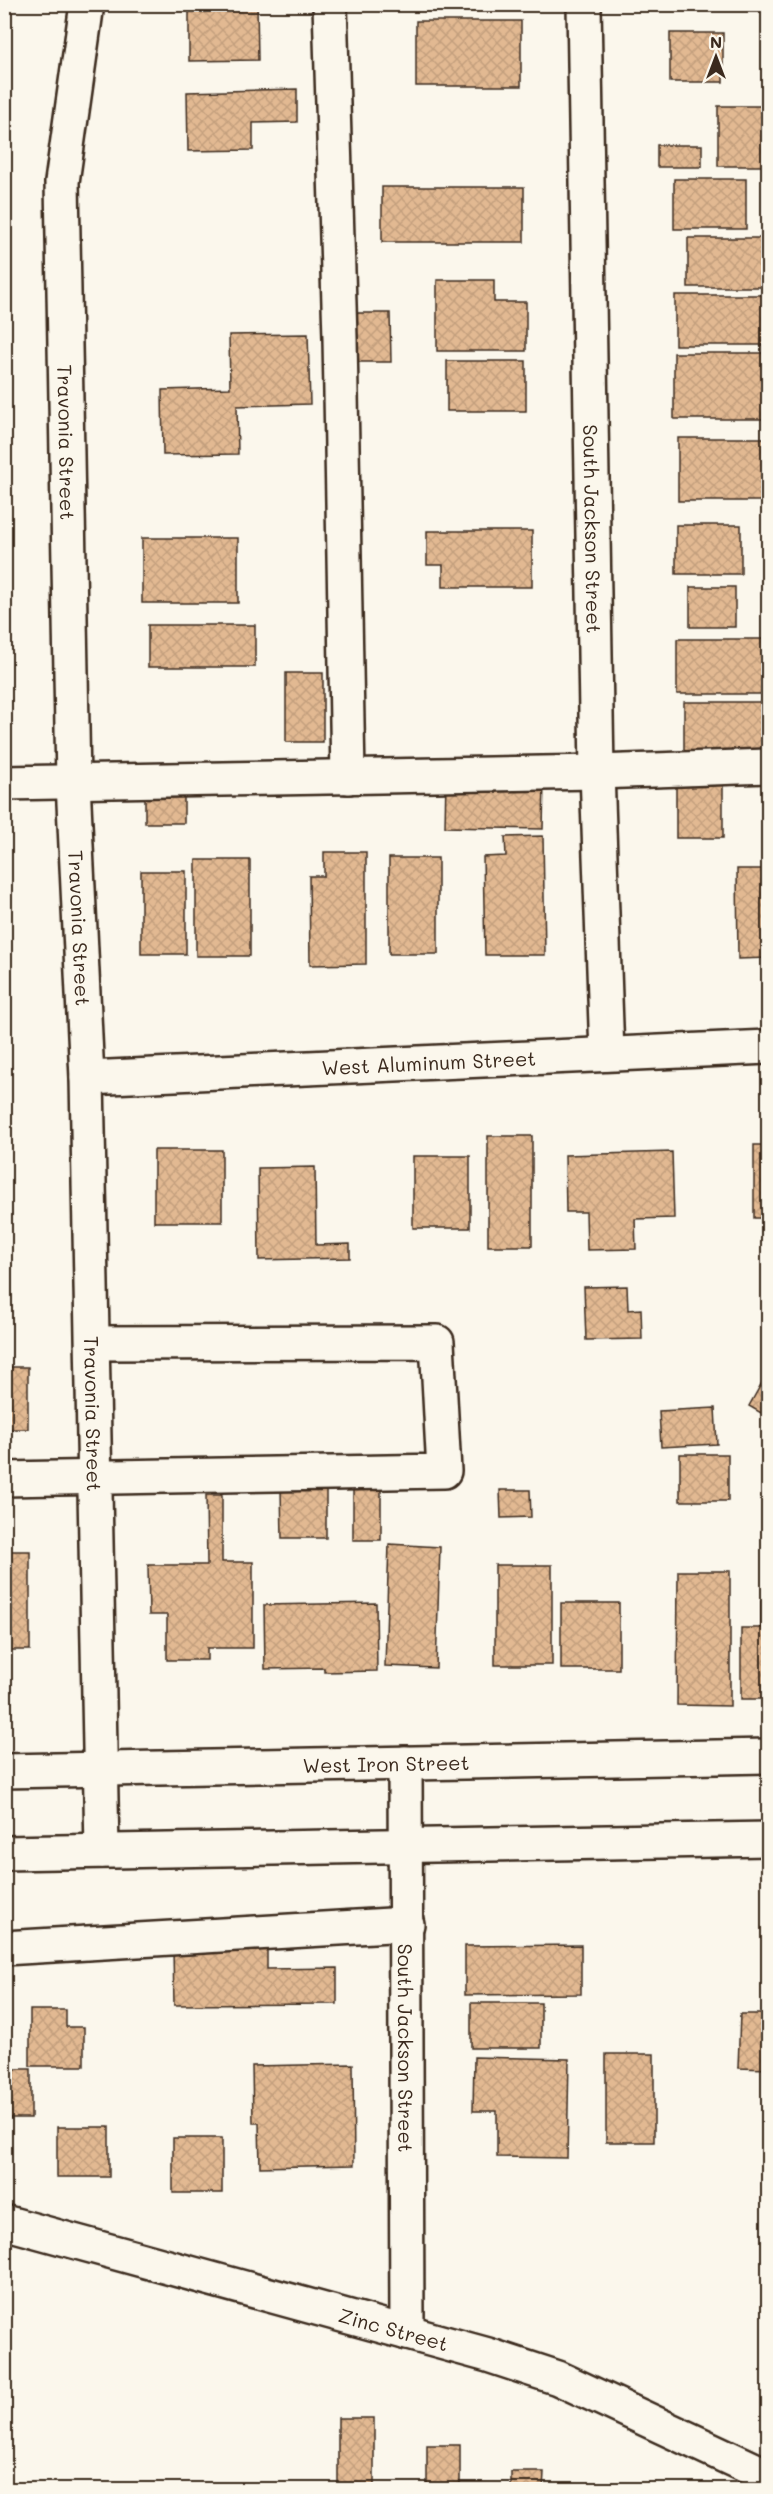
<svg xmlns="http://www.w3.org/2000/svg" width="773" height="2494" font-family="Mali,sans-serif">
  <defs>
    <pattern id="building-cross-hatch" width="8" height="8" patternUnits="userSpaceOnUse" patternTransform="scale(1.5)"><rect width="8" height="8" fill="#e2b992"/><path d="M0 0l8 8M0 8l8-8" fill="none" stroke="#c39f7d"/></pattern>
  </defs>
  <rect width="100%" height="100%" fill="#fbf7ec"/>
  <filter id="ink" filterUnits="userSpaceOnUse"><feTurbulence type="fractalNoise" baseFrequency=".0167" numOctaves="2"/><feDisplacementMap in="SourceGraphic" scale="12" xChannelSelector="R" yChannelSelector="G"/><feConvolveMatrix kernelMatrix="1 2 1 2 8 2 1 2 1" color-interpolation-filters="sRGB"/></filter>
  <g filter="url(#ink)">
    <path fill="url(#building-cross-hatch)" stroke="#3b2a1e" stroke-width="1.5" d="M189,4H293V5H257L258,60L189,61Z
      M654,4H735V7H654Z
      M416,21H521V86H416Z
      M670,33H723V82H670Z
      M297,89V122L253,123V150L188,151L187,92Z
      M718,106H768V166H718Z
      M657,145H702V167H657Z
      M674,179H746V229H674Z
      M382,187H524V242H382Z
      M688,238H768V287H688Z
      M437,280H494V302H526V351H437Z
      M675,295H768V345H675Z
      M350,313H390L391,362H351Z
      M308,334L310,404L237,406L238,454L163,455L162,390L230,388L229,335Z
      M674,353H768V419H674Z
      M447,361H526V411H447Z
      M678,438H768V501H678Z
      M676,525H741V574H676Z
      M427,531H532V587H443V565H427Z
      M142,538H238V603H142Z
      M690,587H735V627H690Z
      M148,625H255V667H148Z
      M677,639H768V694H677Z
      M286,673H323V742H286Z
      M684,702H767V754H684Z
      M446,778L544,780L543,829L445,827Z
      M676,784H723V838H676Z
      M145,797H184V823H145Z
      M543,836L545,955H485L483,857L506,856L505,837Z
      M324,852H366V964L310,965L309,876H324Z
      M389,858H438V954H389Z
      M196,860H250V956H196Z
      M737,869H768V958L738,959Z
      M141,871H186V954H141Z
      M488,1136H532V1246H488Z
      M754,1145H768V1218H754Z
      M154,1150H222V1222H154Z
      M672,1152L674,1218L635,1219L636,1249L587,1250L586,1212H566L565,1155Z
      M413,1156H470V1228H413Z
      M315,1167L316,1245L350,1244V1258L259,1260L258,1168Z
      M627,1286L628,1310L641,1309L642,1339L586,1340L584,1287Z
      M4,1367H28V1429H4Z
      M768,1372V1417L749,1406Z
      M715,1408L717,1444L661,1447L659,1411Z
      M680,1454H728V1501H680Z
      M353,1486H381V1540H353Z
      M326,1488V1538H282L281,1489Z
      M500,1490H530L531,1517L501,1518Z
      M206,1495H222V1562H253V1648H207V1660H167V1615H149L148,1565H207Z
      M389,1544L440,1547L436,1668L385,1666Z
      M4,1551H30V1650H4Z
      M495,1565H552V1665H495Z
      M678,1571H730V1706L677,1705Z
      M761,1601H768V1699H741V1628H761Z
      M376,1603L377,1671L324,1672V1668L265,1669L264,1605Z
      M561,1603H619V1669H561Z
      M581,1945V1994L465,1995V1946Z
      M173,1948H267V1969L337,1968V2004L174,2005Z
      M471,2003H541V2048H471Z
      M30,2010H66V2027H84V2066H30Z
      M740,2014H768V2069L738,2068Z
      M606,2054H654V2142H606Z
      M474,2057L569,2059L567,2158L497,2157V2111H473Z
      M353,2064L354,2165L260,2167L259,2123H253L252,2066Z
      M4,2069H31V2118H4Z
      M57,2127H109V2177H57Z
      M173,2138H222V2193H173Z
      M338,2418H374V2490H338Z
      M427,2445H460V2490H427Z
      M511,2472H544L543,2490H511Z"/>
    <g fill="none" stroke-linecap="round" stroke-linejoin="round">
      <g stroke="#3b2a1e" stroke-width="38">
        <g id="minor">
          <path id="s1" d="M87,4L62,182L73,782L87,1078L102,1851"/>
          <path d="M330,4L340,338L348,777"/>
          <path id="s2" d="M584,4L597,772L607,1054"/>
          <path d="M4,783L597,772L768,766"/>
          <path id="s3" d="M87,1078L768,1047"/>
          <path d="M4,1479L444,1471L437,1342L93,1343"/>
          <path id="s4" d="M405,1763L407,2333"/>
          <path d="M4,1948L407,1924"/>
          <path id="s5" d="M4,2222L488,2355L558,2378L768,2476"/>
        </g>
      </g>
      <g stroke="#3b2a1e" stroke-width="38">
        <g id="major">
          <path id="s6" d="M4,1771L768,1756"/>
          <path d="M4,1853L768,1839"/>
        </g>
      </g>
      <use href="#minor" stroke="#fbf7ec" stroke-width="33"/>
      <use href="#major" stroke="#fbf7ec" stroke-width="33"/>
    </g>
  </g>
  <g text-anchor="middle" dominant-baseline="central" stroke-width="4.5" stroke-linejoin="round" paint-order="stroke">
    <g font-size="20" fill="#3b2a1e" stroke="#fbf7ec">
      <text stroke="none"><textPath href="#s1" startOffset="440">Travonia Street</textPath></text>
      <text stroke="none"><textPath href="#s2" startOffset="525">South Jackson Street</textPath></text>
      <text stroke="none"><textPath href="#s1" startOffset="926">Travonia Street</textPath></text>
      <text stroke="none"><textPath href="#s3" startOffset="342">West Aluminum Street</textPath></text>
      <text stroke="none"><textPath href="#s1" startOffset="1412">Travonia Street</textPath></text>
      <text stroke="none"><textPath href="#s6" startOffset="382">West Iron Street</textPath></text>
      <text stroke="none"><textPath href="#s4" startOffset="285">South Jackson Street</textPath></text>
      <text stroke="none"><textPath href="#s5" startOffset="404">Zinc Street</textPath></text>
    </g>
  </g>
  <rect width="773" height="2494" fill="none" stroke="#fbf7ec" stroke-width="24"/>
  <rect x="12" y="12" width="749" height="2470" fill="none" stroke="#3b2a1e" stroke-width="2" filter="url(#ink)"/>
  <g transform="translate(716 57)" stroke="#fbf7ec" stroke-width="4.5" paint-order="stroke">
  <path d="M0-4.5L10 22L0 15L-10 22Z" fill="#3b2a1e"/>
  <text y="-9" font-size="16" font-weight="bold" text-anchor="middle" fill="#3b2a1e">N</text>
  </g>
</svg>
